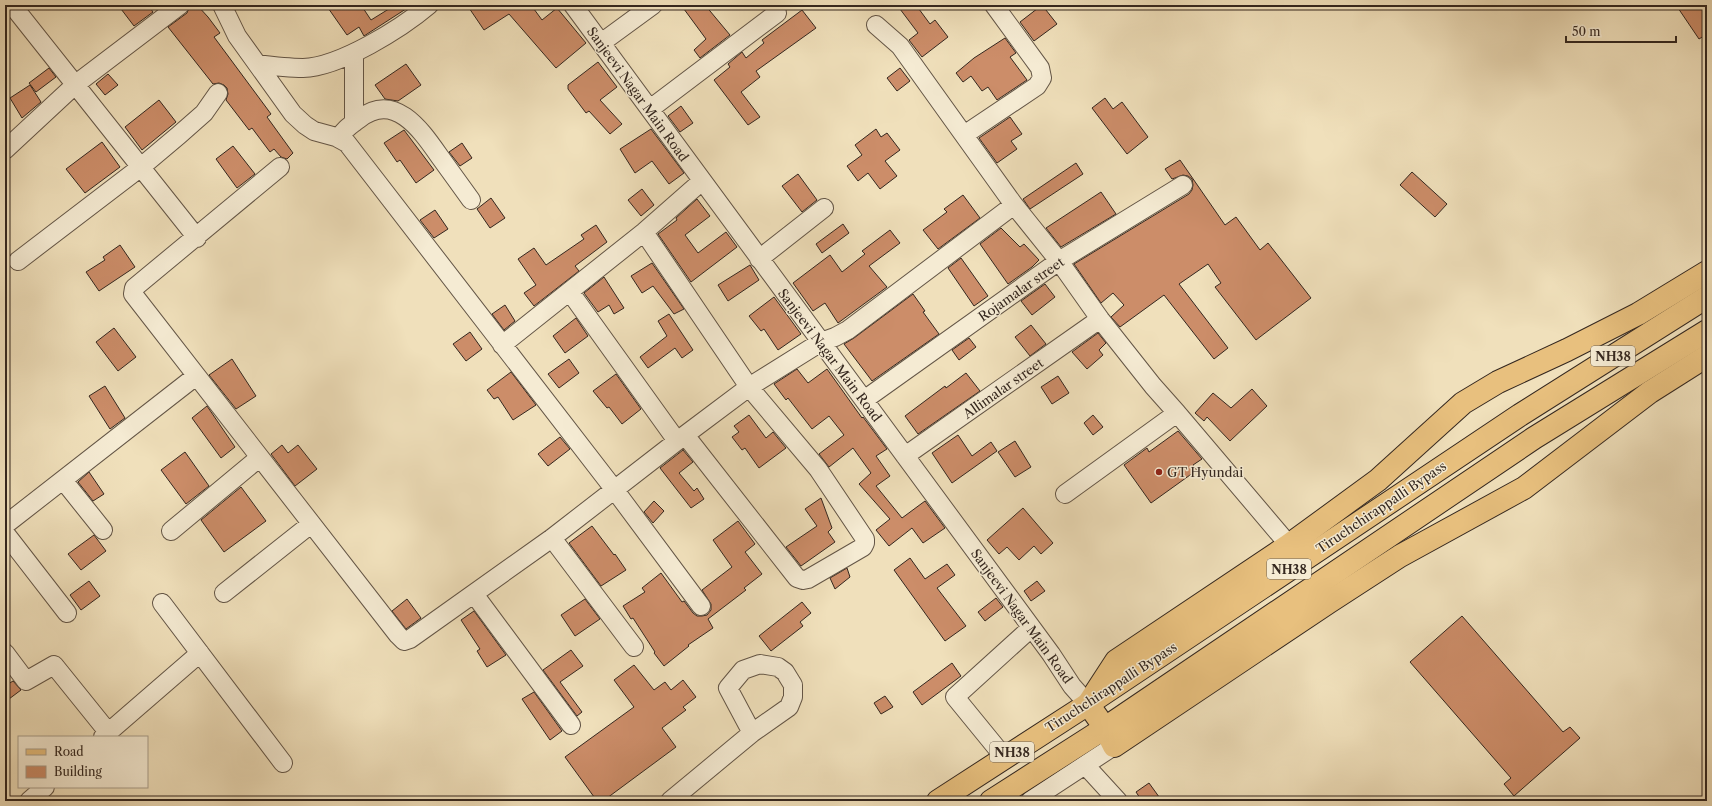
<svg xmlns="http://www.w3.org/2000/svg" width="1712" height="806" font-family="'Libre Caslon Text',serif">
  <rect width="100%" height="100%" fill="#f0e0bb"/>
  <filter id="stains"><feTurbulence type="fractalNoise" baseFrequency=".005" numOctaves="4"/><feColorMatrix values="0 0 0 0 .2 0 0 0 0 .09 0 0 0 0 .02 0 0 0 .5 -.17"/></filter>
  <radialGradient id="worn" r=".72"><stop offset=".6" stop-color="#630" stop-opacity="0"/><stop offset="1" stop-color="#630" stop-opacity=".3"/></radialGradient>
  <path fill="#cc8d69" stroke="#34271f" d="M118,5H148L153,12L134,26Z
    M190,5H197L208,17L220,33L214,37L271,114L267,117L293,153L287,159L281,157L274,149L270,152L252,128L249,130L226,100L228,94L227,88L224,85L219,83L213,84L168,27L187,13Z
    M326,5H361L371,20L392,7L391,5H412L364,36L359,27L347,35Z
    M467,5H531L542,20L557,8L586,43L556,68L509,14L484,30Z
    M681,5H705L730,35L700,58L694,50L706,39Z
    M897,5H916L930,24L935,20L948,37L922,57L909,40L918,33Z
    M1042,5L1057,24L1034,41L1020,22Z
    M1676,5H1707V34L1699,39Z
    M802,10L816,28L756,71L760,77L741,92L760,117L748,125L714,80L730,67L728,64L742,52L746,58L764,43L762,40Z
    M1005,38L1016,53L1010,57L1027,80L997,100L988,87L982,91L971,76L963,82L956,73L974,58Z
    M598,62L617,87L600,100L622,124L610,134L589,111L586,113L568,89V85Z
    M406,64L421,85L398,101L385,99L375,85Z
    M49,68L56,77L36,92L29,83Z
    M900,68L910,81L897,91L887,78Z
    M108,74L118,85L105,95L96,84Z
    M30,85L41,102L22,118L10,98Z
    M1105,98L1113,109L1122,102L1148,137L1127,154L1092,108Z
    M159,100L176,122L142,150L125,127Z
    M681,106L693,123L680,132L668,116Z
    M1010,117L1022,134L1011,141L1017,149L997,163L979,138Z
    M651,129L684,173L669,184L652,161L635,173L620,149Z
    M876,129L881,137L887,133L900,150L885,161L897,176L880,189L868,173L858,181L847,166L862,155L855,145Z
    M404,130L434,170L416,183L400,160L397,162L384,143Z
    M102,142L120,167L85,193L66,169Z
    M462,143L472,158L460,166L449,152Z
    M233,146L255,174L237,188L216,159Z
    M1180,160L1225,225L1236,217L1260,250L1268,243L1311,298L1256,340L1215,287L1221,283L1208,264L1179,284L1228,348L1214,359L1164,295L1120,327L1111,317L1124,305L1113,293L1101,303L1074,264L1189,194L1192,190L1193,185L1192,179L1188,176L1183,175L1172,179L1165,169Z
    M1076,163L1083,174L1030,209L1023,199Z
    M1412,172L1447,204L1435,217L1400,185Z
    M798,174L817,200L802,212L782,186Z
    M642,189L654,205L641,216L628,200Z
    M1101,192L1116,214L1061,247L1046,228Z
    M963,195L980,218L938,249L923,230L947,212L944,209Z
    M491,198L505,218L490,228L477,209Z
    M697,199L710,216L685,235L698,253L726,232L737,247L691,282L658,234L677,220L676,218Z
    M435,210L448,229L434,238L420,220Z
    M843,224L849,233L822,253L816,244Z
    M596,225L607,242L575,266L579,271L534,306L524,293L536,285L518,259L534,248L546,265L584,239L581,235Z
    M1001,228L1020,247L1024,244L1039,260L1032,267L1008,284L980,244Z
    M890,230L900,243L869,266L887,287L838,323L825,303L813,311L793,283L830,255L842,272L865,254L862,251Z
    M120,245L135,267L99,291L86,272L105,260L103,257Z
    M961,258L988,296L974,306L948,268Z
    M652,263L684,309L674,314L653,286L642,293L631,276Z
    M750,265L759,280L728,301L718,285Z
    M604,277L624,308L614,314L609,305L598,312L584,293Z
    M1045,284L1055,297L1032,315L1021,301Z
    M913,294L925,311L923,312L939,334L872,381L844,344L854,338Z
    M774,297L801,334L778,350L764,329L761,331L749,316Z
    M505,305L515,321L504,330L492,314Z
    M669,314L693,350L682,358L675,348L648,368L640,357L667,336L658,321Z
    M576,318L588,336L565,353L553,336Z
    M1031,325L1046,344L1030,356L1015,337Z
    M114,328L136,357L118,371L96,342Z
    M470,332L482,349L466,361L453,344Z
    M1098,333L1106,343L1099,350L1103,355L1087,369L1072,352Z
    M969,338L976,347L959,360L952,350Z
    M232,359L256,396L236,409L209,375Z
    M569,359L579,373L559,388L548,374Z
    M797,369L808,383L827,369L862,418L863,417L887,449L876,456L890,476L876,486L902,518L925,501L945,528L923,543L912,528L889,546L876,530L890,519L859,484L871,473L853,448L829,467L819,454L844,435L829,416L812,429L788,398L786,400L774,384Z
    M511,372L536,405L513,420L498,397L494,399L487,390Z
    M966,373L980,391L918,434L905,416L945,386L946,388Z
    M616,374L641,409L622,424L609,407L607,408L593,391Z
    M1058,376L1069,393L1052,404L1041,387Z
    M105,386L125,418L110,429L89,396Z
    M1252,389L1267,406L1230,441L1207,417L1204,421L1195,413L1213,393L1231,408Z
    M207,406L235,447L221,458L192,418Z
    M749,415L766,438L773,432L786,448L759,468L745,448L742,450L732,437L739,432L734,426Z
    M1093,415L1103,427L1093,435L1084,423Z
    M1178,431L1202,459L1193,465L1197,470L1151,503L1124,465L1147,448L1149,452Z
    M958,435L972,456L991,442L997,451L952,483L932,453Z
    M560,437L570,449L548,466L538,454Z
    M1015,441L1031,467L1015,477L998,452Z
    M282,445L288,453L298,445L317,469L295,486L271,454Z
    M683,450L693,462L679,473L694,491L697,488L704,499L691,508L660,468Z
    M185,452L209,486L186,504L161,470Z
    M89,472L104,494L93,501L78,482Z
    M241,487L266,521L224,552L201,520Z
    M821,498L832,528L828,532L835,542L801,566L786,547L817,526L805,509Z
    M654,501L664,511L653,523L644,512Z
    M1023,508L1053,543L1041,554L1034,546L1019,560L1007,547L999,554L987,540Z
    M738,521L755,544L745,552L762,574L744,588L746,590L708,619L713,628L688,645L689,646L664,666L654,653L655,652L633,618L631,619L623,606L645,592L642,588L661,573L682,602L684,601L693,613L697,616H702L707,615L711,610V604L702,590L732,567L713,540Z
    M592,526L614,555L615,554L626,570L601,586L569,543Z
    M94,535L106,551L81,570L68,554Z
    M910,558L925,579L947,564L955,575L937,588L966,626L945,641L894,570Z
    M847,568L850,577L835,589L830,578Z
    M89,581L100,596L81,610L70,595Z
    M1037,581L1045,591L1031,601L1024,591Z
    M996,598L1003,607L985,621L978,612Z
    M407,599L421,618L406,629L392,611Z
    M585,599L600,619L575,636L561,615Z
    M802,602L811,613L800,622L803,626L771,651L759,636Z
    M474,611L506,655L487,667L477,651L480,649L461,620Z
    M1462,616L1563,732L1570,727L1580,738L1514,796L1504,784L1511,778L1410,662Z
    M571,650L583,666L560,682L582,712L577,716L543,670Z
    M952,663L961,676L922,705L913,692Z
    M634,665L654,690L665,682L671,690L683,680L696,697L683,707L686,710L662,728L676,747L603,801H597L565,757L634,707L614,680Z
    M13,681L21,690L5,702V686Z
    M534,692L562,731L550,740L522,699Z
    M885,696L893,707L881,714L874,703Z
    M1149,783L1162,801H1142L1136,792Z"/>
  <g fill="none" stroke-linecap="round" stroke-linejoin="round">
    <g stroke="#635546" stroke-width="20">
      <path id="minor" d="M12,5L197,238
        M222,5L237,36L293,114L305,125L314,131L336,137L347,143L614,489L701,606
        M573,5L1051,654L1072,686L1088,704
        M876,25L900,46L1014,205L1059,261L1100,319L1153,386L1177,413L1289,545
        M601,43L653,5
        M257,64C272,66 288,68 303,68C340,67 402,28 429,5
        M650,109L777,13
        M354,123V53
        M964,135L1037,86L1042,78L1040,68L994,5
        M339,138C343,130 351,125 359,119C395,91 421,130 440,157C450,171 461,186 471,200
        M5,150L76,84L180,5
        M280,167L134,288L133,294L398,635L404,641L410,639L552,538L685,435L749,387L821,342L835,337L848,330L1014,205
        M644,232L749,387L818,469L865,539V543L863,547L808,579L803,580L797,578L685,435
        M759,259L824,208
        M18,261L141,167L179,135L204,113L218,93
        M570,292L677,441
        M502,345L644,232L702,181
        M864,400L1059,261L1183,185
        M905,456L1100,319
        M63,480L103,530
        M1065,494L1177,413
        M5,525L196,376
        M171,531L259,458
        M5,533L67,613
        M552,538L634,647
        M224,593L311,524
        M474,594L571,725
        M162,603L283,763
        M5,653L26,681L54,665L108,732
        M103,737L200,653
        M1004,757L955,697L1031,628
        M1085,765L1118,801
        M29,801L45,787
        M670,801L752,733L789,707L793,697V685L785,672L778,667L760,664L743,670L728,688L752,733
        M1030,801L1114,746"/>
    </g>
    <g stroke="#34271f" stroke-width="24">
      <path id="major" d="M1707,272L1638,314L1567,350L1498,382L1463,403L1378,480L1289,545L1116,661L1088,704L1105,728L1114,746L1329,602L1400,556L1524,488L1650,392L1707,356"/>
    </g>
    <g stroke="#34271f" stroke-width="24">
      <path id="highway" d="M938,801L1088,704L1520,415L1707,297
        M991,801L1105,728L1534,438L1707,331"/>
    </g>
    <use href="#minor" stroke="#f5ebd3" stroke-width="18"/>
    <use href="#major" stroke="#e8c07e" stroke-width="22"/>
    <use href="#highway" stroke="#e8c07e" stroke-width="22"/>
  </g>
  <circle fill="#8f2418" stroke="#f5ebd3" stroke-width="1.5" cx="1159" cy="472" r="4"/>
  <g text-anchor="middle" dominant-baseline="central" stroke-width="3" stroke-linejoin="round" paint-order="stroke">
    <g fill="#f5ebd3" stroke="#6e6255" stroke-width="1">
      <rect x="1591" y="346" width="44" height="20" rx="3"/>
      <rect x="1267" y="559" width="44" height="20" rx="3"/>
      <rect x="990" y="742" width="44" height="20" rx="3"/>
    </g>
    <g font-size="12" font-weight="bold" fill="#34271f">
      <text x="1613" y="356">NH38</text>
      <text x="1289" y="569">NH38</text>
      <text x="1012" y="752">NH38</text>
    </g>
    <g font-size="13" fill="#34271f" stroke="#f5ebd3">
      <text transform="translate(638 94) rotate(54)">Sanjeevi Nagar Main Road</text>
      <text transform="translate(1021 289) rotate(-35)">Rojamalar street</text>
      <text transform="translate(830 355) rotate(53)">Sanjeevi Nagar Main Road</text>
      <text transform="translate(1003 388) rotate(-35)">Allimalar street</text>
      <text transform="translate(1381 507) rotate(-34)">Tiruchchirappalli Bypass</text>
      <text transform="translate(1022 616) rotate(54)">Sanjeevi Nagar Main Road</text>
      <text transform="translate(1111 687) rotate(-33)">Tiruchchirappalli Bypass</text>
    </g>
    <g font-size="13" fill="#34271f" stroke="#f5ebd3" text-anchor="start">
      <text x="1167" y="472">GT Hyundai</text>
    </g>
  </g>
  <rect width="1712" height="806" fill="none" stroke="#f0e0bb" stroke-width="20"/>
  <rect x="6" y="6" width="1700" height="794" fill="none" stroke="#34271f" stroke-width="2"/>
  <rect x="10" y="10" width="1692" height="786" fill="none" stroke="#34271f"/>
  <rect x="18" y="736" width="130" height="52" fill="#f5ebd3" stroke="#a89d8b"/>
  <rect x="26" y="749" width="20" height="6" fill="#e8c07e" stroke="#a89d8b"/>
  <text x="54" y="756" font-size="12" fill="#34271f">Road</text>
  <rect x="26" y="766" width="20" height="12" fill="#cc8d69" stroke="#a89d8b"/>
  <text x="54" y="776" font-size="12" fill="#34271f">Building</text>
  <path d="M1566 36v6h110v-6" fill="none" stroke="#34271f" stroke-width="2"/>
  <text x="1572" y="36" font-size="12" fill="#34271f" stroke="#f5ebd3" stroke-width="3" paint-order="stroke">50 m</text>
  <rect width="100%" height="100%" filter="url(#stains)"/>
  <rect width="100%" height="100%" fill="url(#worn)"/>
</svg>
